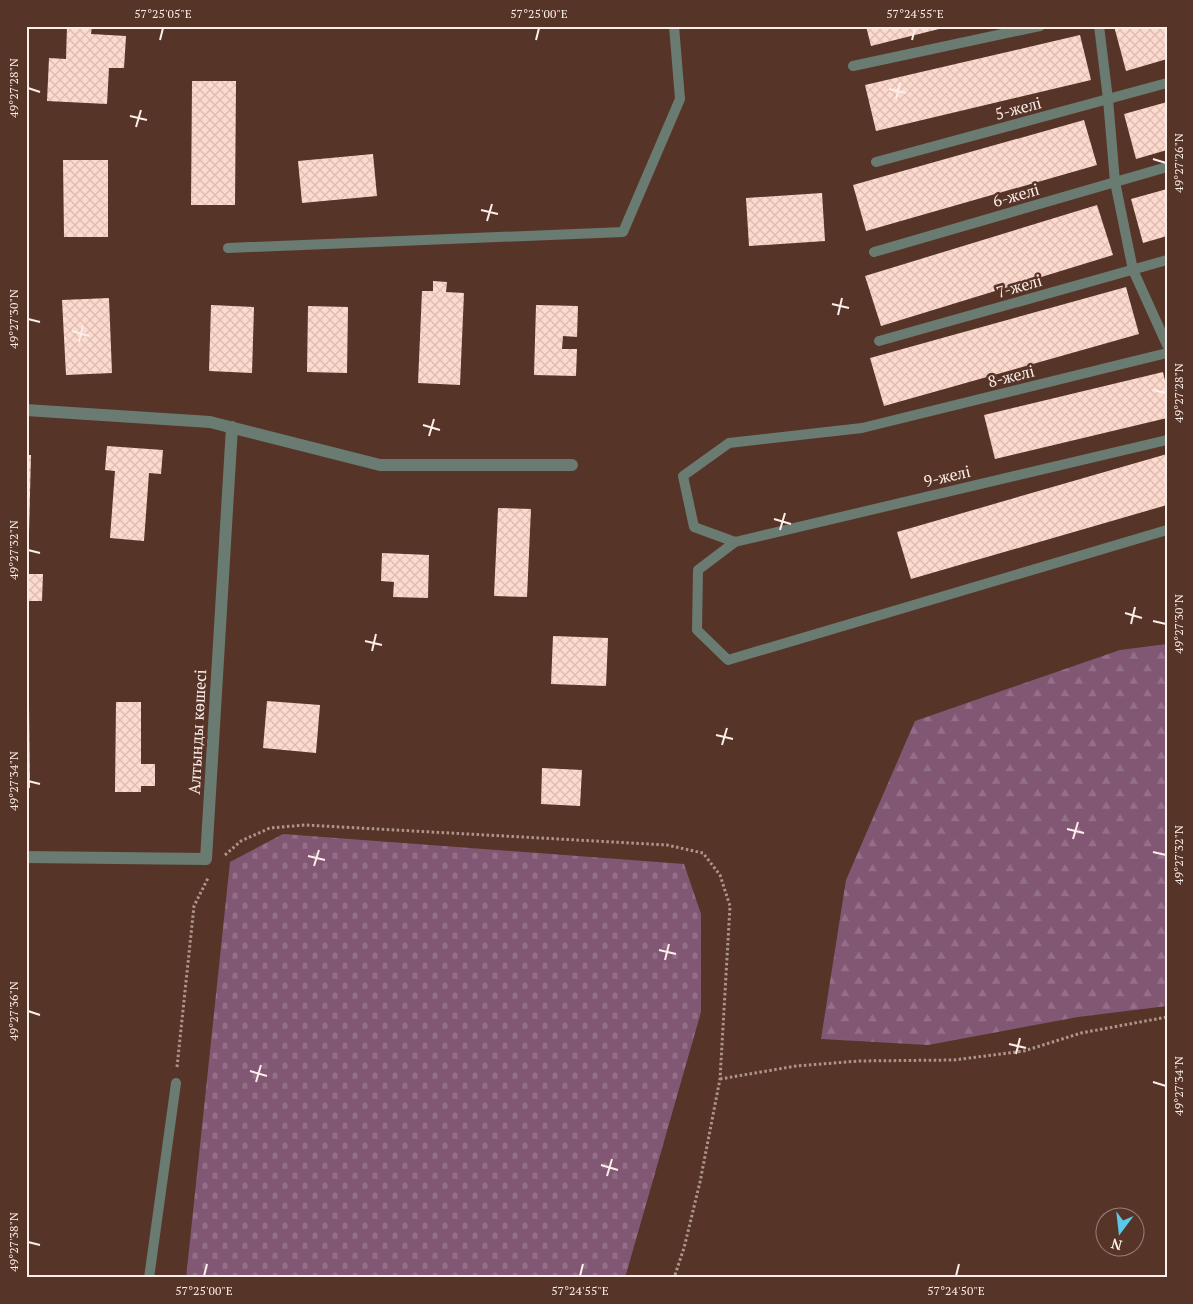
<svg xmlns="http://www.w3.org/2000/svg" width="1193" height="1304" font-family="'PT Serif',serif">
  <defs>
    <pattern id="forest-firs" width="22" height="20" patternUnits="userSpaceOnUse" patternTransform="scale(1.25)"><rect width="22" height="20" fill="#815774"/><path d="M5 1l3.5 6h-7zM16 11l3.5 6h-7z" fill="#946f88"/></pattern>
    <pattern id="cemetery-stones" width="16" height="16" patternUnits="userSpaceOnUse" patternTransform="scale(1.25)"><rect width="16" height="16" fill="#815774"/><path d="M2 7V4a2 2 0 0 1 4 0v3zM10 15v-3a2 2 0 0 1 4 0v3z" fill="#946f88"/></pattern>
    <pattern id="building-cross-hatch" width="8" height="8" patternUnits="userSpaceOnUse" patternTransform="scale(1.25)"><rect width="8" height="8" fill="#fed9cd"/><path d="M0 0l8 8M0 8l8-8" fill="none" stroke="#dabcb2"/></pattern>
  </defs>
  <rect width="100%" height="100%" fill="#573428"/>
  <path fill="url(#forest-firs)" d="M1167,644V1006L1078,1017L928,1045L821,1039L846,880L915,721L1120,650Z"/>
  <path fill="url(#cemetery-stones)" d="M283,834L684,864L701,914V1012L625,1278H186L230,862Z"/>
  <path fill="url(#building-cross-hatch)" d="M67,26H92L91,34L126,36L124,68H109L107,104L47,101L49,58L66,59Z
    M866,26H947V27L871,46Z
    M1114,26H1167V59L1126,71Z
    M1080,35L1091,80L876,131L865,85Z
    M192,81H236L235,205H191Z
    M1167,102V150L1136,159L1124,114Z
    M1084,120L1097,165L866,231L853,185Z
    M373,154L377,196L302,203L298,161Z
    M63,160H108V237H64Z
    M1167,189V236L1143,243L1131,199Z
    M822,193L825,241L749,246L746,198Z
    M1097,205L1113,255L881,326L865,276Z
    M433,281L447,282L446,292L464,293L460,385L418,383L422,291H433Z
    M1126,287L1139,334L884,406L870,358Z
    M109,298L112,373L66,375L62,300Z
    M211,305L254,307L252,373L209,371Z
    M536,305L578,306L577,337L563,336L562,349H577L576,376L534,375Z
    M308,306L348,307L347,373L307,372Z
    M1163,372L1167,389V418L995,459L984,415Z
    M107,446L163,450L161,474L149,473L144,541L110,538L115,471L105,470Z
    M1167,454V505L911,579L897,532Z
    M26,455H31L29,533H26Z
    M498,508L531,509L527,597L494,596Z
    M382,553L429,555L428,598L393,597L394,582L381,581Z
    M26,574H43L42,601H29L28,648H26Z
    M553,636L608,638L606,686L551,684Z
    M267,701L320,705L316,753L263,748Z
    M116,702H141V764H155V786H141V792H115Z
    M26,705H29L30,788H26Z
    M542,768L582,770L580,806L541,804Z"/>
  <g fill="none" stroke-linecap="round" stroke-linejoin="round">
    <path stroke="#ad958c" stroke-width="3" stroke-dasharray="2.5 2.5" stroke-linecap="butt" d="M225,855L241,841L270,828L305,825L667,845L703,853L720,875L730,906L720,1079L700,1182L684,1248L674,1278
      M177,1067L194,906L208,878
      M720,1079L796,1066L859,1061L954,1060L1024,1051L1081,1033L1167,1017"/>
    <path stroke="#6a7b71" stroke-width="10" d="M1099,26L1108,99L1115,182L1133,270L1167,345
      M853,66L1040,26
      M876,162L1167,83
      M228,248L623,232L680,99L674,26
      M874,252L1167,167
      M879,341L1167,260
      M1167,440L735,542L698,570L697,630L728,660L1167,530
      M735,542L694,527L683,476L729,443L862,428L1167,353
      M149,1278L176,1083"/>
    <path stroke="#6a7b71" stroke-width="12" d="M26,410L210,422L380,465H572
      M26,857L206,859L232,427"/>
  </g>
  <path fill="none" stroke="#fceee9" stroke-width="2" d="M160,40L163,28M536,40L539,28M912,40L915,28M28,88L40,92M889,89L906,93M896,99L900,83M130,116L147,120M136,127L141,110M1153,159L1166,163M481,210L498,214M487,221L492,204M832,304L849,308M838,315L842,298M28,319L40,322M72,331L89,336M79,342L83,325M1153,390L1166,393M423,425L440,430M429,436L434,419M774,519L791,524M780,530L785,513M28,550L40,553M1125,613L1142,618M1153,621L1166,624M1131,624L1135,607M365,641L382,645M372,651L376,634M716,735L733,739M722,745L727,728M28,781L40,784M1067,829L1084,833M1073,839L1078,822M1153,852L1166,855M308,856L325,860M314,866L319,850M659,950L676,954M665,960L669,944M28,1011L40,1015M1009,1044L1026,1048M1016,1054L1020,1038M250,1071L267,1076M256,1082L261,1065M1153,1082L1166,1086M601,1165L618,1170M607,1176L612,1159M28,1242L40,1245M204,1276L207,1264M580,1276L583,1264M956,1276L959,1264"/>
  <g text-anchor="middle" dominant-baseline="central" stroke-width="5" stroke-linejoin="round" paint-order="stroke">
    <g font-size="16" fill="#fceee9" stroke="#573428">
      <text transform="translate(1018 108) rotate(-15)">5-желі</text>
      <text transform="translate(1016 195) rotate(-16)">6-желі</text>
      <text transform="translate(1019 286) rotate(-16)">7-желі</text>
      <text transform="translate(1011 376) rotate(-14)">8-желі</text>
      <text transform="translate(947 476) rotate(-13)">9-желі</text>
      <text transform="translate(197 732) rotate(-87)">Алтынды көшесі</text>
    </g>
  </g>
  <rect width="1193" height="1304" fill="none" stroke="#573428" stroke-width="55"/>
  <g transform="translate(1120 1232) rotate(195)"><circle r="24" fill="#573428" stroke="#997e75"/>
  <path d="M0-4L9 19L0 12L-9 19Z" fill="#5bc8e6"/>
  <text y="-8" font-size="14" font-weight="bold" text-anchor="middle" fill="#fceee9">N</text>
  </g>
  <rect x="28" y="28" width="1138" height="1248" fill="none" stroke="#fceee9" stroke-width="2"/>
  <g font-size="12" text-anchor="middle" fill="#fceee9">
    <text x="163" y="18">57°25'05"E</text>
    <text x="539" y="18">57°25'00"E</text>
    <text x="915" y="18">57°24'55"E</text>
    <text transform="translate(14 88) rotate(-90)" y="4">49°27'28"N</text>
    <text transform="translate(1179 163) rotate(-90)" y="4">49°27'26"N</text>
    <text transform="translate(14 319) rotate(-90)" y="4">49°27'30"N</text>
    <text transform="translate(1179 393) rotate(-90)" y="4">49°27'28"N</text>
    <text transform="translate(14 550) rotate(-90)" y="4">49°27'32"N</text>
    <text transform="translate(1179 624) rotate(-90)" y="4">49°27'30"N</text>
    <text transform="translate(14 781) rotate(-90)" y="4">49°27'34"N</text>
    <text transform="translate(1179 855) rotate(-90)" y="4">49°27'32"N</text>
    <text transform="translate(14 1011) rotate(-90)" y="4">49°27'36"N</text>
    <text transform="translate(1179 1086) rotate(-90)" y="4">49°27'34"N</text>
    <text transform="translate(14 1242) rotate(-90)" y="4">49°27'38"N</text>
    <text x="204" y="1295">57°25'00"E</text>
    <text x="580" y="1295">57°24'55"E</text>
    <text x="956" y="1295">57°24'50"E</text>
  </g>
</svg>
